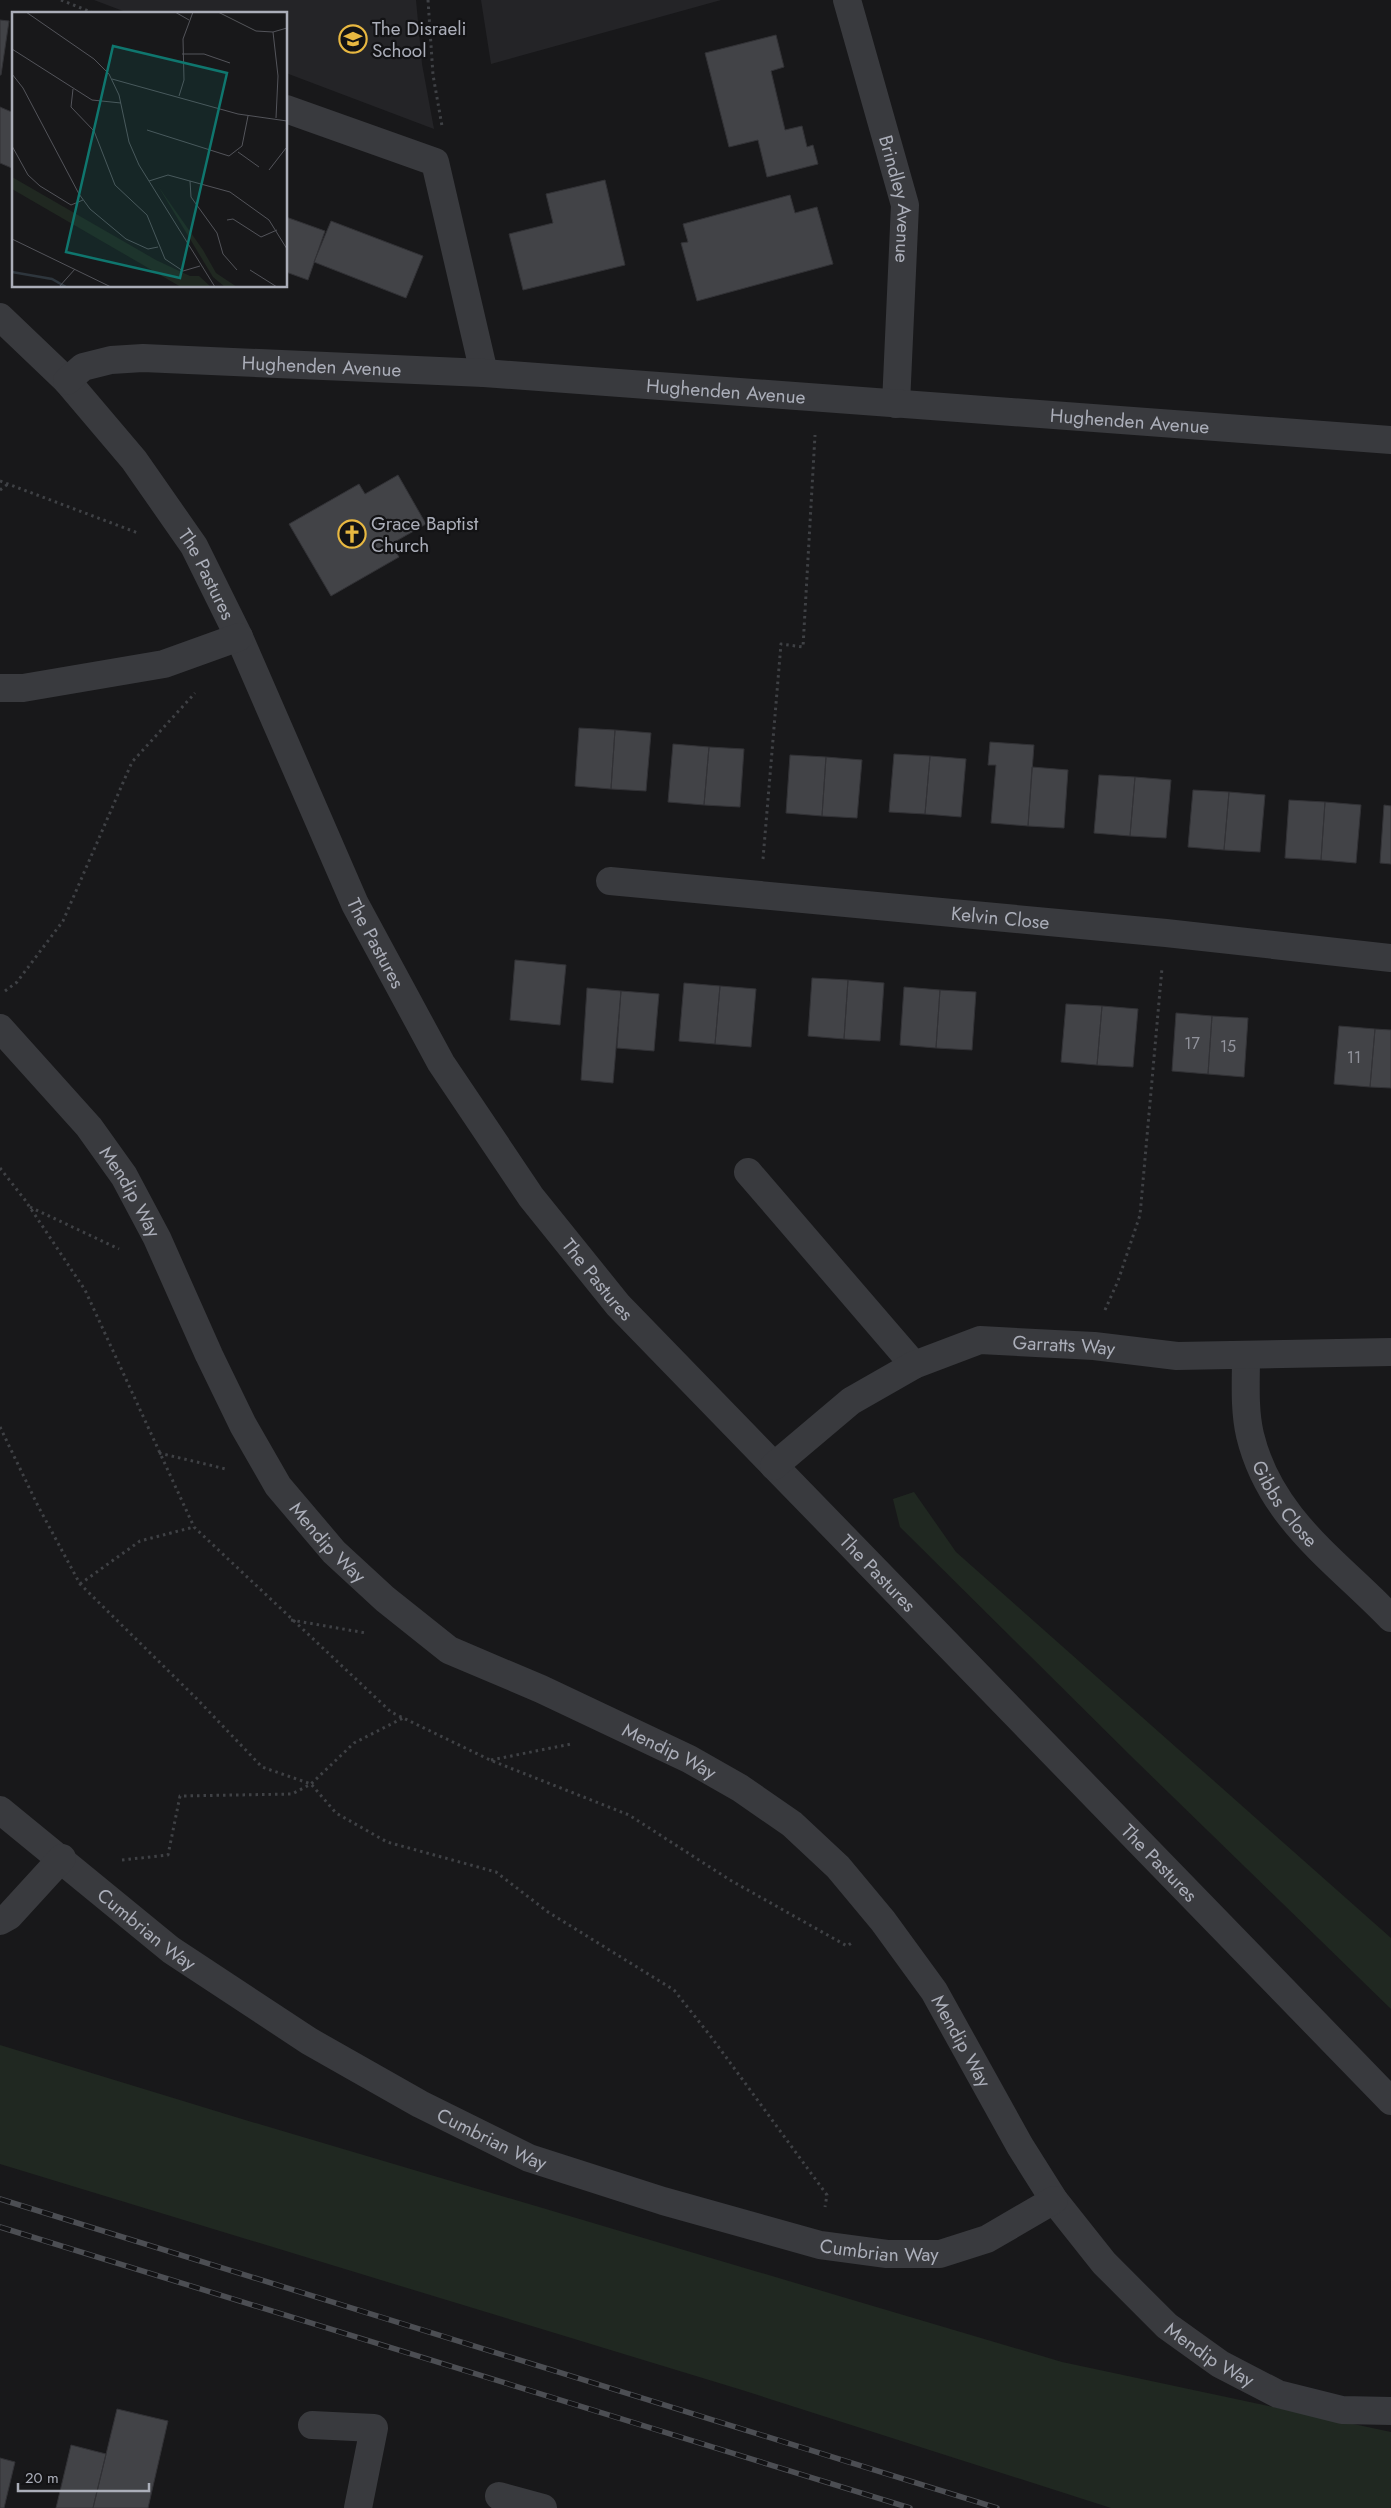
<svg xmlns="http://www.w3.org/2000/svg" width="1391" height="2508" font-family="Jost,sans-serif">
  <rect width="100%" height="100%" fill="#18181a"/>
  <path fill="#242427" d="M94,0H416L422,64L434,129L286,73V14H131Z
    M481,0H721L491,64Z"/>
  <path fill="#202821" d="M914,1492L956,1552L1391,1938V2009L1134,1759L900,1527L893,1499Z
    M0,2045L242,2119L1062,2362L1391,2432V2508H1111L742,2390L0,2164Z"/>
  <path fill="#424347" stroke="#323236" d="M0,20L9,21L1,75H0Z
    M776,35L784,67L771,71L785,130L802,126L807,147L813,145L818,164L767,177L758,140L729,147L705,53Z
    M0,107L14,113V169L0,163Z
    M605,180L625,265L523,290L509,234L553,223L546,194Z
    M790,195L795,213L817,207L833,264L697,301L681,243L688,242L683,224Z
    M286,217L325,231L308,280L286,272Z
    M331,221L423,256L406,298L314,262Z
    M398,475L426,524L391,544L399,557L331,596L289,524L359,484L365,494Z
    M579,728L615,730L611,789L575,786Z
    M615,730L651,733L646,791L611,789Z
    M990,742L1034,745L1028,826L991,823L996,765H988Z
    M673,744L709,747L704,805L668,802Z
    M709,747L744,749L740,807L704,805Z
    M894,754L930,756L925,814L889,812Z
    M790,755L826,757L822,816L786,813Z
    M930,756L966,759L961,817L925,814Z
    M826,757L862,760L857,818L822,816Z
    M1032,767L1068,770L1064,828L1028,826Z
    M1099,775L1135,777L1130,836L1094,833Z
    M1135,777L1171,780L1166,838L1130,836Z
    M1193,790L1229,792L1224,850L1188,847Z
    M1229,792L1265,795L1260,852L1224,850Z
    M1289,800L1325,802L1321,860L1285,858Z
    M1325,802L1361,805L1356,863L1321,860Z
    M1384,805L1391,806V864L1380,863Z
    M515,960L566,965L560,1025L510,1020Z
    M812,978L848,980L844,1039L808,1036Z
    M848,980L884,983L880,1041L844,1039Z
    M684,983L720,986L715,1044L679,1041Z
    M720,986L756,989L751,1047L715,1044Z
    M904,987L940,990L936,1048L900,1045Z
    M587,988L621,991L613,1083L581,1080Z
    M940,990L976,992L972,1050L936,1048Z
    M621,991L659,994L654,1051L617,1048Z
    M1066,1004L1102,1006L1097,1065L1061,1062Z
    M1102,1006L1138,1009L1133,1067L1097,1065Z
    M1176,1013L1212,1016L1208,1074L1172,1071Z
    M1212,1016L1248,1018L1244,1077L1208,1074Z
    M1339,1026L1375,1029L1370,1087L1334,1084Z
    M1375,1029L1391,1030V1088L1370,1087Z
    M117,2409L168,2421L148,2508H93Z
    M71,2445L106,2454L93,2508H56Z
    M0,2458L15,2462L4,2508H0Z"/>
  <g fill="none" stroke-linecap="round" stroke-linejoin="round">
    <path stroke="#3f4145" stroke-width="3" stroke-dasharray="2.5 4" stroke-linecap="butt" d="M61,0L96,14
      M428,0L433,75L442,126
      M0,481L138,533
      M0,490L8,484
      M763,859L781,644L803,647L815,435
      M5,991L17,982L63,921L132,762L195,693
      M0,1168L25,1200L85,1290L194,1527L391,1712L490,1760L629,1815L730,1880L847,1946L853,1942
      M30,1207L119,1249
      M1105,1310L1118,1281L1140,1215L1162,968
      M0,1427L38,1506L80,1584L196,1698L262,1767L311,1784L336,1813L387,1842L496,1872L548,1912L674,1990L712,2038L827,2195L825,2207
      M159,1453L226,1469
      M80,1584L140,1541L194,1527
      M291,1620L366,1633
      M491,1760L571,1744
      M122,1860L168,1855L180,1796L292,1794L311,1784L354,1743L403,1718"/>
    <g stroke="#393a3e" stroke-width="28">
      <path id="s1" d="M847,0L905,205L896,404"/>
      <path d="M286,109L435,162L484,373"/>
      <path id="s2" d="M0,317L67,381L134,460L194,546L239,637L355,904L441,1063L531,1197L618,1305L1391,2101"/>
      <path id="s3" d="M67,381L83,367L111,360L143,358L484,373L1391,440"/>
      <path d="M0,688H23L164,664L239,637"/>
      <path id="s4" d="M610,881L1166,933L1391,958"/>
      <path id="s5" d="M0,1028L89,1127L124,1176L157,1238L209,1355L243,1425L278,1486L334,1552L385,1599L449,1650L541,1689L689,1759L740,1788L792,1824L838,1867L883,1921L934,1991L1020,2146L1054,2200L1104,2263L1167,2326L1220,2364L1278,2394L1342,2410L1391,2411"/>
      <path d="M748,1172L914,1365"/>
      <path id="s6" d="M1246,1355C1246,1381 1244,1409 1250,1435C1270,1518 1335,1560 1391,1618"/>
      <path id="s7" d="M774,1466L851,1401L914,1365L980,1340L1094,1346L1177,1356L1391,1352"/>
      <path id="s8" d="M0,1810L171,1950L309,2041L420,2104L529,2158L663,2201L820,2245L887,2254H940L987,2239L1054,2200"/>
      <path d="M0,1921L9,1916L62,1858"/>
      <path d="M312,2425L374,2428L358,2508"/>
      <path d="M499,2496L543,2508"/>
    </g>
    <g stroke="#4c4e53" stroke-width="5.5">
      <path id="rail" d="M0,2199L997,2508
        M0,2227L910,2508"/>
    </g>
    <use href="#rail" stroke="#131315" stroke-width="4" stroke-dasharray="11" stroke-linecap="butt"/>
  </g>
  <defs>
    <g id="school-ring" transform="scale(1.4375)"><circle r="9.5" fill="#131315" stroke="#e8b841" stroke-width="1.5"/><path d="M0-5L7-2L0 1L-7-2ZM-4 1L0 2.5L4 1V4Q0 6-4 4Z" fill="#e8b841"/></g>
    <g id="church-ring" transform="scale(1.4375)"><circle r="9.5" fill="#131315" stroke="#e8b841" stroke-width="1.5"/><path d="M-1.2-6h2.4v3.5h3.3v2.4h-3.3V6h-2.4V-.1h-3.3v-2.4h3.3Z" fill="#e8b841"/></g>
  </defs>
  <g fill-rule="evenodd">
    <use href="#school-ring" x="353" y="39"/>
    <use href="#church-ring" x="352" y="534"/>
  </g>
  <g text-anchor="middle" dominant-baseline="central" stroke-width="4.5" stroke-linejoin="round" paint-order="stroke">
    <g font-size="16" fill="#91939c">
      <text x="1192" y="1043">17</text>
      <text x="1228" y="1046">15</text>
      <text x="1354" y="1057">11</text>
    </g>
    <g font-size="19" fill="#abaeb9" stroke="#131315" text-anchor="start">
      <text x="372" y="28">The Disraeli<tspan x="372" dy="22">School</tspan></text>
      <text x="371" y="523">Grace Baptist<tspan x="371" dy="22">Church</tspan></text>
    </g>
    <g font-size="19" fill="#abaeb9" stroke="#131315">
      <text stroke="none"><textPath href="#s1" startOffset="206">Brindley Avenue</textPath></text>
      <text stroke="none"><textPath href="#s3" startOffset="261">Hughenden Avenue</textPath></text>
      <text stroke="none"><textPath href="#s3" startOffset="666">Hughenden Avenue</textPath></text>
      <text stroke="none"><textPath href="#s3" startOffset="1071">Hughenden Avenue</textPath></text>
      <text stroke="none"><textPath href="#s2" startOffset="332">The Pastures</textPath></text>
      <text stroke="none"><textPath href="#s4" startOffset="392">Kelvin Close</textPath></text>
      <text stroke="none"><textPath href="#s2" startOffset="738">The Pastures</textPath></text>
      <text stroke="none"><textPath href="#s5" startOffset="210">Mendip Way</textPath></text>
      <text stroke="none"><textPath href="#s2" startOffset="1142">The Pastures</textPath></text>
      <text stroke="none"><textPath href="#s7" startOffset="328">Garratts Way</textPath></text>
      <text stroke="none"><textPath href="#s6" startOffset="158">Gibbs Close</textPath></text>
      <text stroke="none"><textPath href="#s5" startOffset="615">Mendip Way</textPath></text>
      <text stroke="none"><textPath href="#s2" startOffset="1548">The Pastures</textPath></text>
      <text stroke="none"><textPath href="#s5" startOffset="1020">Mendip Way</textPath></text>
      <text stroke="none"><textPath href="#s2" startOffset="1952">The Pastures</textPath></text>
      <text stroke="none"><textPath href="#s8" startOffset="189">Cumbrian Way</textPath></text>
      <text stroke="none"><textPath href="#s5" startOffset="1440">Mendip Way</textPath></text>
      <text stroke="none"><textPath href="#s8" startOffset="594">Cumbrian Way</textPath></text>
      <text stroke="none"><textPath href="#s8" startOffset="999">Cumbrian Way</textPath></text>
      <text stroke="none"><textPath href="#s5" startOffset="1845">Mendip Way</textPath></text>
    </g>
  </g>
  <g transform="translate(12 12)">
    <rect width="275" height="275" fill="#18181a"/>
    <path d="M0,165L144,248L178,264H187L199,275H169L0,177ZM146,174L191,238L204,261L225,275H213L201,265Z" fill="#202821"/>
    <path fill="none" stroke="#2e363d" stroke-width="2.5" d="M0,260L40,267L54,275"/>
    <path fill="none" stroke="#53545a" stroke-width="1" d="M14,0L82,47L97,62L107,83L117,130L127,153L203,275M163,0L177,8M206,0L244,19L261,20L275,16M261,20L266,64L264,106M0,37L80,88L109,91M170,42H192L218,51M0,62L11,76L67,182L78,197L114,227L136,237L146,235M100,67L226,102L275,109M61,77L59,95L82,119L103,173L135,203L153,247L171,259L188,254M167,84L172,68L171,27L181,0M135,118L217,144L230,134L236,104M0,134L16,163L28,174L59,193L71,188M226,140L247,155M257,158L274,136M137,169L156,163L218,180L257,208L275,237M178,169L179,185L205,221L211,242L225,258M215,208L221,207L249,225L265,218M0,227L99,275M238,258L265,275M47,275L63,257"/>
    <path fill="#0f766e" fill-opacity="0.15" stroke="#0f766e" stroke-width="2.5" d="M101,34L215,61L168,266L54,240Z"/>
    <rect width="275" height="275" fill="none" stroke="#abaeb9" stroke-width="2.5"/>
  </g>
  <path d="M18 2483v8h131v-8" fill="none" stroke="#abaeb9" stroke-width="2.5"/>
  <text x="25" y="2483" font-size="15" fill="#abaeb9" stroke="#131315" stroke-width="4" paint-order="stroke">20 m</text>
</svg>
